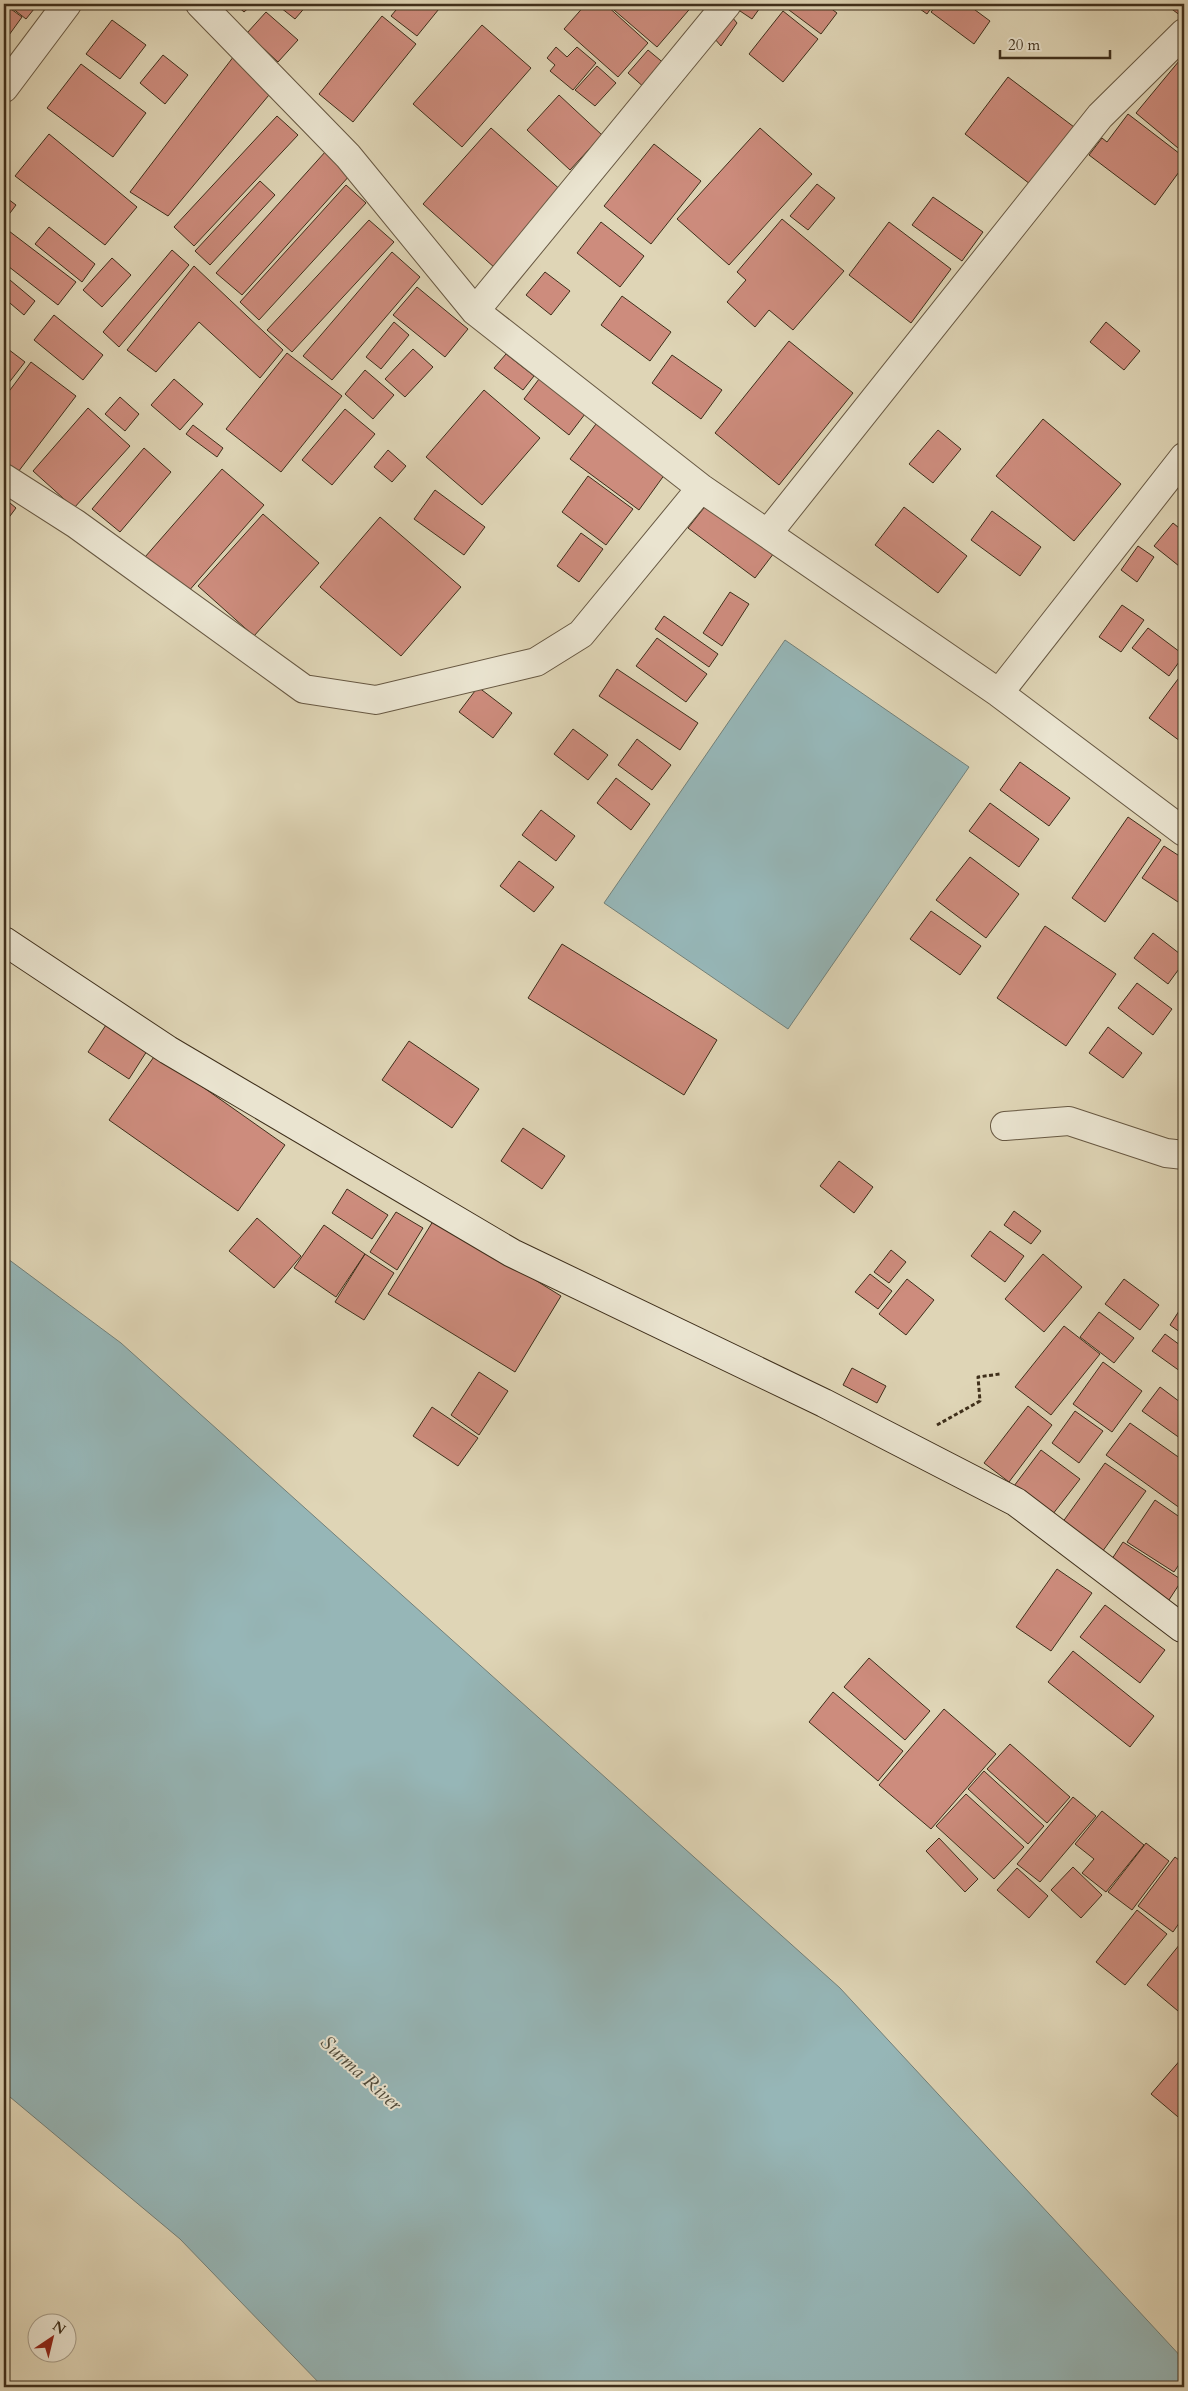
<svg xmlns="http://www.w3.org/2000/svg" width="1188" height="2391" font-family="Cardo,serif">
  <rect width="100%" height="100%" fill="#dfd5b6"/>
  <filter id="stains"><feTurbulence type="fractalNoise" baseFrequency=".004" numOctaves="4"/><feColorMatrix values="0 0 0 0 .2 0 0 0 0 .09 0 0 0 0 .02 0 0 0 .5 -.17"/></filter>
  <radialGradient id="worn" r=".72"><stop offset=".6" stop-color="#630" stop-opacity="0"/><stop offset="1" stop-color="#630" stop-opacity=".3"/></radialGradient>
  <path fill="#96b6b7" stroke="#738079" d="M785,640L969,767L788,1029L604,903Z
    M4,1256L121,1343L840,1988L1184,2360V2387H323L180,2239L4,2092Z"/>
  <path fill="#cd8c7d" stroke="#3f2f1b" d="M4,4L22,17L4,42Z
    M7,4H38L26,19Z
    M235,4H253L244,12Z
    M276,4H308L295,19Z
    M401,4H443L417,36L391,16Z
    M586,4H605L648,43L618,77L564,29Z
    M607,4H694L657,47Z
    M741,4H760L762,5L752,19L737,9Z
    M781,4H825L837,13L821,34Z
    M913,4H934L927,14Z
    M938,4H967L990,21L974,44L931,12Z
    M1165,4H1184V12L1181,16Z
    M783,11L818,39L783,82L749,54Z
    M266,12L298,40L278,62L247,33Z
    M382,16L416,44L353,122L319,94Z
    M732,17L737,23L721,46L714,38Z
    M112,20L146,45L120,79L86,54Z
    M482,25L531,68L462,147L413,104Z
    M556,47L567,57L577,47L596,63L573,90L550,71L555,65L547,58Z
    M648,50L666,65L646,89L628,73Z
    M163,55L188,75L165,104L140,83Z
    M1184,55V153L1136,113Z
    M234,56L274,89L168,216L130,192Z
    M81,64L146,113L113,157L47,108Z
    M597,66L616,83L595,106L575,90Z
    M1008,77L1074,127L1030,184L965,134Z
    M559,95L602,135L570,170L527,130Z
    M1128,114L1184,157V165L1155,205L1089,155L1102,138L1107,142Z
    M277,116L298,135L194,246L174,227Z
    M491,128L563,192L495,268L423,204Z
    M760,128L812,174L729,265L677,219Z
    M49,134L137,207L105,245L15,176Z
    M654,144L701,181L651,244L604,206Z
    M326,151L351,174L242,295L216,273Z
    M260,181L275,195L210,265L195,251Z
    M817,184L835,198L808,230L790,216Z
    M346,185L366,203L259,320L240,302Z
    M4,196L16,205L4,221Z
    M933,197L983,232L962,261L912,225Z
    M782,219L844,271L793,330L769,310L755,327L727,302L746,280L737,272Z
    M369,220L394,242L292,352L267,330Z
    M601,222L644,256L620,287L577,253Z
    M889,222L951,269L911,323L849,275Z
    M49,227L95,264L82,282L35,244Z
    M5,228L76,282L58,305L4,263Z
    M172,250L189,265L119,347L103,332Z
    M392,252L420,277L332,380L303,356Z
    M112,258L131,275L102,307L83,290Z
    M194,266L283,350L260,378L199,322L156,372L127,350Z
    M545,272L570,291L551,315L526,295Z
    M4,275L35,301L24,315L4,298Z
    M417,287L468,329L445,357L393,315Z
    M622,296L671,332L650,361L601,325Z
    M54,315L103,355L83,380L34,340Z
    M394,322L409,335L381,369L366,357Z
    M1106,322L1140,351L1124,370L1090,342Z
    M789,341L853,393L779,485L715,433Z
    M4,346L25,362L4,389Z
    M413,349L433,367L405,397L385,379Z
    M287,353L342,396L281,472L226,429Z
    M506,354L534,376L523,390L494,368Z
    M672,355L722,390L701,419L652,383Z
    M31,362L76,396L18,472L4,461V398Z
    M365,370L394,395L373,419L345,394Z
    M174,379L203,404L180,430L151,405Z
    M539,379L585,414L569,435L524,399Z
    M484,390L540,438L482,505L426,457Z
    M120,397L139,414L125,431L105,414Z
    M88,408L130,446L74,508L33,471Z
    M345,409L375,434L332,485L302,460Z
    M1043,419L1121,484L1074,541L996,476Z
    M596,424L665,474L639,510L570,459Z
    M193,425L223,448L217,457L186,434Z
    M938,430L961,449L933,483L909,464Z
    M144,448L171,472L120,532L92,509Z
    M388,450L406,466L392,482L374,467Z
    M222,469L264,505L187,593L145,557Z
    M588,476L633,509L606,545L562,512Z
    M435,490L485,527L464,555L414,519Z
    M4,498L16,508L4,524Z
    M707,504L774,553L755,578L688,528Z
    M904,507L967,556L938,593L875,545Z
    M992,511L1041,547L1020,576L971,540Z
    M263,514L319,563L254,636L198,586Z
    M380,517L461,587L401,656L320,587Z
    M1173,523L1184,532V570L1154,546Z
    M581,533L603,549L579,582L557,566Z
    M1138,546L1154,557L1137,582L1121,570Z
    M730,592L749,604L722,646L703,633Z
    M1122,605L1144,620L1121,652L1099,637Z
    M664,616L718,654L709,667L655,629Z
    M1148,628L1184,655L1169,676L1132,648Z
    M657,638L707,674L686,702L636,666Z
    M617,669L698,723L680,750L599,696Z
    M1184,671V744L1149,718Z
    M478,687L512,713L493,738L459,712Z
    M573,729L608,755L588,780L554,754Z
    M637,739L671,765L652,790L618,765Z
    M1020,762L1070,798L1049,826L1000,790Z
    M616,778L650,804L631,830L597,803Z
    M990,803L1039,839L1019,867L969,831Z
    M541,810L575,836L556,861L522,835Z
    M1128,817L1161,840L1105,922L1072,898Z
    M1164,846L1184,859V906L1142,878Z
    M970,857L1019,894L986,938L936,900Z
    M519,861L554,887L534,912L500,886Z
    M931,911L981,946L960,975L910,939Z
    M1045,926L1116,974L1066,1046L997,998Z
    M1153,933L1184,957V962L1168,984L1134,958Z
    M562,944L717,1040L684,1095L528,998Z
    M1137,983L1172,1009L1153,1035L1118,1008Z
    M1184,983V994L1179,990Z
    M106,1025L147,1051L129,1079L88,1052Z
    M1108,1027L1142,1053L1123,1078L1089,1053Z
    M409,1041L479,1089L452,1128L382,1080Z
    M156,1054L285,1145L238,1211L109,1120Z
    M523,1128L565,1156L542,1189L501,1161Z
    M839,1161L873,1187L854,1213L820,1186Z
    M347,1189L388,1215L372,1239L332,1213Z
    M1014,1211L1041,1231L1031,1244L1004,1225Z
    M396,1212L423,1228L397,1270L370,1252Z
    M257,1218L301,1256L274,1288L229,1251Z
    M435,1218L561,1296L515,1372L388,1294Z
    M324,1225L365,1254L336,1297L294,1268Z
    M990,1231L1024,1256L1005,1282L971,1256Z
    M891,1250L906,1262L889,1283L874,1272Z
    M365,1254L394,1273L364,1320L335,1302Z
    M1043,1254L1082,1287L1044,1332L1005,1299Z
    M870,1274L892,1291L878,1309L855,1292Z
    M907,1279L934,1300L906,1335L879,1314Z
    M1124,1279L1159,1305L1140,1330L1105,1304Z
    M1179,1311L1184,1314V1335L1170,1325Z
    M1099,1312L1134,1338L1114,1363L1080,1337Z
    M1064,1326L1100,1354L1051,1415L1015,1387Z
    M1165,1334L1184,1348V1374L1152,1351Z
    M1103,1362L1142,1391L1112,1432L1073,1404Z
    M852,1368L886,1386L877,1403L843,1385Z
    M479,1372L508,1391L479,1435L451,1415Z
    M1160,1387L1184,1405V1441L1142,1411Z
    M1028,1406L1052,1425L1009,1482L984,1463Z
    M432,1407L478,1438L458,1466L413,1436Z
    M1075,1411L1103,1431L1079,1463L1052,1443Z
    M1130,1423L1184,1461V1511L1106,1455Z
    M1041,1450L1080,1479L1049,1519L1011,1490Z
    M1105,1463L1146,1491L1097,1559L1057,1530Z
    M1155,1500L1184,1520V1557L1174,1572L1127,1542Z
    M1123,1542L1182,1580L1167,1603L1108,1565Z
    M1057,1569L1092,1593L1051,1651L1016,1627Z
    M1105,1605L1165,1650L1140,1683L1080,1637Z
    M1073,1651L1154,1716L1130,1747L1048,1682Z
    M869,1658L930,1711L905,1740L844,1687Z
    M833,1692L903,1751L878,1781L809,1722Z
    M944,1709L996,1754L931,1829L879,1785Z
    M1010,1744L1070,1797L1047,1823L987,1769Z
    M984,1771L1044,1826L1028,1844L968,1789Z
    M966,1794L1024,1847L994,1879L936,1826Z
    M1073,1797L1096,1816L1040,1882L1017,1864Z
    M1102,1811L1144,1845L1106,1892L1082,1873L1094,1859L1075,1844Z
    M939,1838L978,1879L965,1892L926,1851Z
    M1146,1843L1169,1861L1132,1910L1108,1892Z
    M1175,1857L1184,1864V1916L1173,1932L1138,1906Z
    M1073,1867L1102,1895L1081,1918L1051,1890Z
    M1017,1868L1048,1896L1029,1918L997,1890Z
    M1137,1910L1167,1934L1125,1985L1096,1962Z
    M1184,1939V2016L1147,1985Z
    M1182,2058L1184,2061V2122L1151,2094Z"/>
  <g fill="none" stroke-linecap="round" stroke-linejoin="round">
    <g stroke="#675842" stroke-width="30">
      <path id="street" d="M200,4L348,156L475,311L701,488L999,693L1184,832
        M4,88L67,4
        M475,311L727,4
        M4,478L76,524L304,689L376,700L536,662L581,634L701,488
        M768,533L1100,116L1184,33
        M999,693L1184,457
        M1005,1126L1069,1121L1166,1153L1184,1155"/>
    </g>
    <g stroke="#3f2f1b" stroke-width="30">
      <path id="secondary" d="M4,941L168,1050L512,1253L824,1403L1016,1502L1182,1628"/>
    </g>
    <path stroke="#3f2f1b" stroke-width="3" stroke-dasharray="4 2.5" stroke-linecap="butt" d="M937,1425L980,1401L978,1377L1000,1374"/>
    <use href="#street" stroke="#eae4d0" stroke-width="28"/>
    <use href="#secondary" stroke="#eae4d0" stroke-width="28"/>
  </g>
  <g text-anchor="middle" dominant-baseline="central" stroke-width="4" stroke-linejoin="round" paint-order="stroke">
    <g font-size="20" font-style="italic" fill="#504a3a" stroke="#eae4d0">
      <text transform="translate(361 2073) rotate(42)">Surma River</text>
    </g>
  </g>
  <rect width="1188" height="2391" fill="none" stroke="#dfd5b6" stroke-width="20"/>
  <rect x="5" y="5" width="1178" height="2381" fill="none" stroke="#3f2f1b" stroke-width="2.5"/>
  <rect x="10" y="10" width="1168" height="2371" fill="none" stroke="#3f2f1b"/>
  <g transform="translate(52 2338) rotate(35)"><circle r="24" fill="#eae4d0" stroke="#a69c88"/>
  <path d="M0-4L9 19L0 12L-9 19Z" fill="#8f2418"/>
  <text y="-8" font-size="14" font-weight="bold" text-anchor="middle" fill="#3f2f1b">N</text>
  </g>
  <path d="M1000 50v8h110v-8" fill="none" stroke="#3f2f1b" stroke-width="2.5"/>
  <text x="1008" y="50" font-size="15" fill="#3f2f1b" stroke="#eae4d0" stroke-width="4" paint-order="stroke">20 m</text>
  <rect width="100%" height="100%" filter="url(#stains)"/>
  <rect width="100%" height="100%" fill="url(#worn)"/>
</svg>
